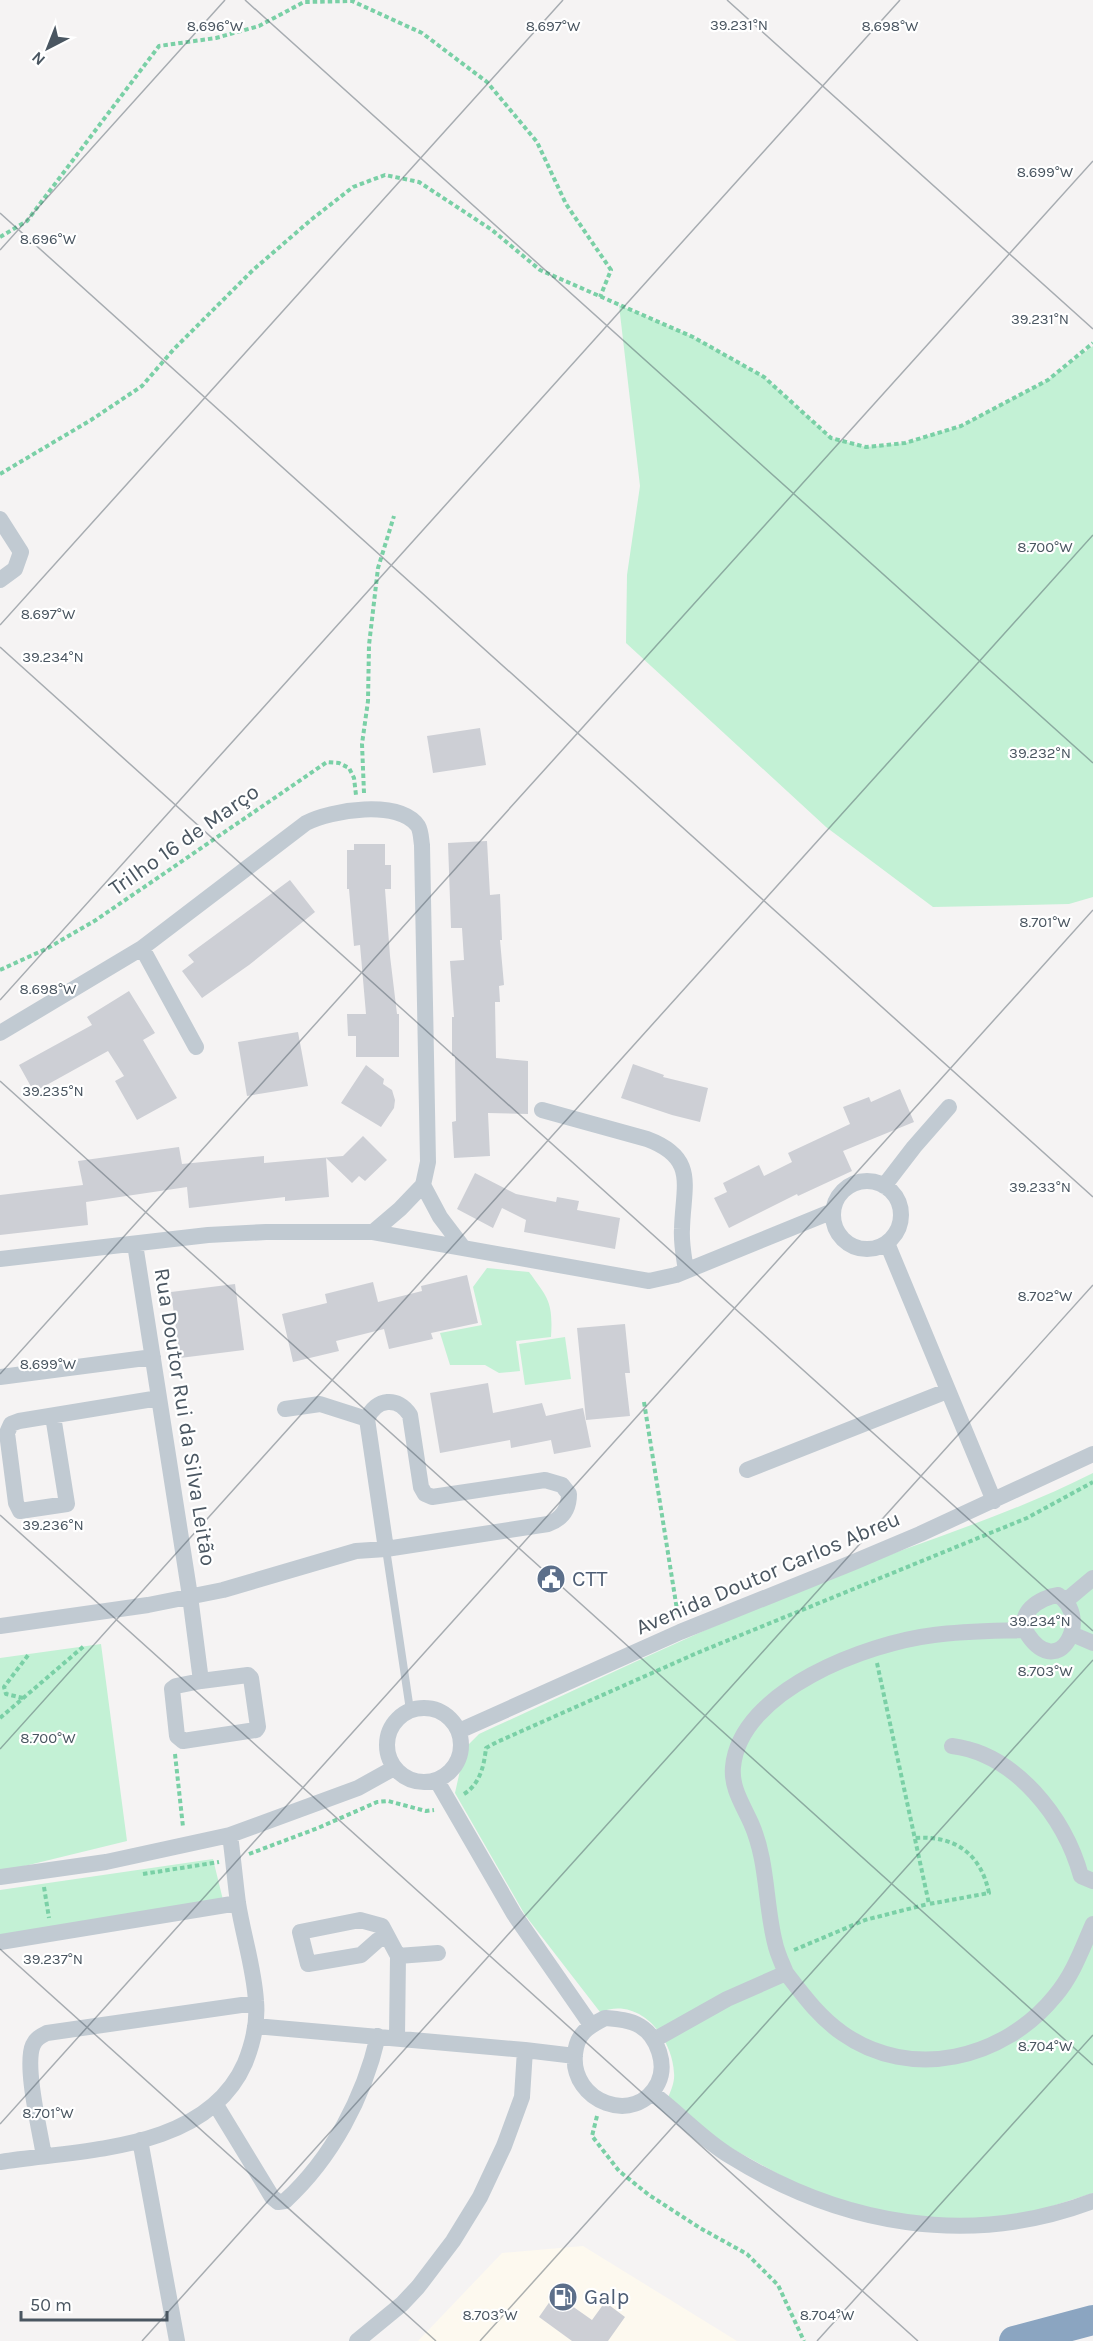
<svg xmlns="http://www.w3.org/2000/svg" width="1093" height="2341" font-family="Karla,sans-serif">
  <rect width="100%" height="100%" fill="#f5f3f3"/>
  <path fill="#fdf9ef" d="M583,2246L737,2341H418L502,2253Z"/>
  <path fill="#c3f1d5" d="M619,305L693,337L764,377L831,438L866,447L905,443L961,426L1048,380L1093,346V897L1069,904L933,907L826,827L626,643L627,575L640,486Z
    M487,1268L529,1272C549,1299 553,1303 551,1337L516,1341L520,1371L499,1373L485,1365H450L440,1333L482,1325L473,1287Z
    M565,1337L571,1379L525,1385L519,1344Z
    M1093,1473V2193L1040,2210L1003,2218H917L818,2196L713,2138L667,2100C671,2091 675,2082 674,2073C672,2036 639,1996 600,2012L525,1915L455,1793L465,1748L479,1734C593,1682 706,1627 823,1580C913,1544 1006,1517 1093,1473Z
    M101,1644L127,1841L0,1872V1658Z
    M213,1859L223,1900L0,1936V1890Z"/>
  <path fill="#cdcfd5" d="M480,728L486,765L433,773L427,736Z
    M487,841L490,895L500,894L502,940H500L504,985L499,986L500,1002H495L496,1058L528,1061V1114L488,1113L490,1156L454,1158L452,1122L456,1121L455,1056H452V1017H454L450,961L464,960L462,928H451L448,843Z
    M354,844H385V865H391V889H385L390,956L397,1014H399V1057H356V1036H348L347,1014H366L360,945L354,946L349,889H347V850H354Z
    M290,880L315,912L249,965L202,998L182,971L194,962L188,955Z
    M129,991L155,1033L143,1040L177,1098L137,1120L115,1081L124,1076L108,1051L34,1092L19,1065L92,1025L87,1017Z
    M298,1032L308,1086L247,1096L238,1042Z
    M633,1064L664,1075L663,1077L708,1088L700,1122L672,1115L621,1098Z
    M366,1065L384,1079L383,1084L392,1090L395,1100L394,1108L381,1127L341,1103Z
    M900,1089L914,1122L843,1151L852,1171L798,1196L797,1194L729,1228L714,1198L727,1192L723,1183L759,1165L764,1176L792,1162L788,1153L850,1124L843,1107L869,1097L871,1102Z
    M363,1136L387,1160L365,1181L359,1176L352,1183L326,1158L329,1197L285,1201V1197L189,1208L187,1187L86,1202L88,1225L0,1235V1195L83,1185L78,1161L179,1147L182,1164L264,1156V1163L343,1156Z
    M475,1173L516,1194L556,1202L557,1197L579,1201L577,1210L620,1218L615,1249L524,1232L526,1220L502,1208L493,1228L457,1209Z
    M467,1275L478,1323L431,1333L433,1339L389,1349L384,1329L336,1341L339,1351L293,1362L282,1314L327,1303L325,1294L373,1282L378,1302L422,1291L421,1286Z
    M235,1284L244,1350L180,1358L171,1292Z
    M625,1324L630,1373H625L630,1416L586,1420L577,1328Z
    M488,1383L493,1413L542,1403L546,1416L583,1408L591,1447L554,1454L551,1440L511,1448L510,1440L440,1453L430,1393Z
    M555,2294L592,2320L605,2302L625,2317L608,2341H572L539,2317Z"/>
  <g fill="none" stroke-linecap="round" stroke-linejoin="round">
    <path stroke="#7ad0a6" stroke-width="4" stroke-dasharray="4.5 3" stroke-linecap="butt" d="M0,237L27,221L159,46L216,38L259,26L304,2L352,1L422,33L487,82L537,142L566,204L611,270L600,297
      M0,474L91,420L142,386L174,349L253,270L312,219L353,187L385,175L419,182L492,230L540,270L693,337L764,377L831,438L866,447L905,443L961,426L1048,380L1093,343
      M364,793L362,744L368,701L369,645L378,568L394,516
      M0,970L48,948L96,920L327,762L339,763L349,768L354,778L356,795
      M644,1402L678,1616
      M877,1663L929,1904L989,1893C981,1854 955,1835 915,1838
      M23,1698L6,1694L4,1687L29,1654
      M0,1718L84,1646
      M175,1754L183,1827
      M464,1794C480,1784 484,1766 486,1748L497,1742L697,1653L1027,1518L1093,1482
      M249,1854L318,1828L377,1802L388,1801L426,1811L434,1810
      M143,1874L219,1862
      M44,1887L49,1918
      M794,1950L865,1920L928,1904
      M597,2116L592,2136L619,2171L649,2195L700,2228L747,2254L778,2285L804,2341"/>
    <path stroke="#c1cad2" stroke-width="8" d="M386,1549L410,1710"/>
    <path stroke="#c1cad2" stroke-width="16" d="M0,519L21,552L15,569L0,580
      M142,948L196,1047
      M0,1033L142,948L306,823C331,810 399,799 418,826C421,831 421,839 422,845L428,1162L423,1185L400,1209L373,1232
      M542,1110L647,1139C698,1158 683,1186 682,1229C681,1243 684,1257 686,1271
      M833 1215a34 34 0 1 1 68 0a34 34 0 1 1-68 0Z
      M423,1185L440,1217L462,1246
      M884,1186L914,1147L949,1107
      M887,1243L994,1501
      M135,1244L190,1596L201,1681L176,1686L172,1689L177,1736L183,1741L256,1730L258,1727L251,1678L248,1675L201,1681
      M0,1259L208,1235L266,1232H373L649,1281L676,1275L833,1211
      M0,1377L153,1357
      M285,1409L320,1404L367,1419
      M53,1416L67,1504L20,1511L16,1503L7,1433L11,1424L19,1421L159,1398
      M747,1470L947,1391
      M1058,1595C1093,1618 1059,1681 1028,1635C1014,1614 1040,1597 1058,1595Z
      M1068,1599L1093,1578
      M0,1626L148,1605L223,1590L356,1551L386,1549L548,1524C562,1519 569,1509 569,1494L562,1485L545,1480L432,1497L425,1494L421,1487L410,1415C398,1396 376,1398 367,1419L386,1549
      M1079,1637L1093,1643
      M387 1745a37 37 0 1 1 74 0a37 37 0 1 1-74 0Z
      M459,1731L680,1632L854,1562L920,1534L1093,1454
      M952,1746C1016,1754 1065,1818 1081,1876L1093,1881
      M437,1781L514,1914L591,2025
      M0,1877L106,1862L230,1835L358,1788L394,1768
      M387,1937L378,1940L361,1955L308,1964L300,1932L360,1920L382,1926L398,1956L397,2037
      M0,1942L238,1903
      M398,1956L438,1953
      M786,1973C803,1995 819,2017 842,2033C911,2082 1004,2059 1055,1996C1073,1975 1082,1949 1093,1924
      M605,2018C617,2019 630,2020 640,2026C658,2037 667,2065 658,2083C636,2127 570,2102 575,2054C577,2034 587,2027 605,2018Z
      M255,2026L525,2050L522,2097L504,2146L480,2197L453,2241L418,2287L402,2304L357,2341
      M654,2040L727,1999L786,1973C782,1963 777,1953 775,1943C765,1904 768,1861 751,1823C743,1805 731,1788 733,1767C740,1690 868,1643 934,1635C963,1631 995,1631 1025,1630
      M525,2050L575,2056
      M652,2093C679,2113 702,2139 730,2156C841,2225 969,2248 1093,2201
      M216,2105L272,2197L278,2202L285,2201C332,2158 364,2097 378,2036
      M140,2140L177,2341
      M44,2156C40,2131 24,2065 33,2045C36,2038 41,2036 47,2033L256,2003
      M0,2162C82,2149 206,2152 245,2063C253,2043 258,2022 256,2001C254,1968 243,1935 238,1903C235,1880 233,1857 230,1835"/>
    <path stroke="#8ba5c1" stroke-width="30" d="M1014,2341L1093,2320"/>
  </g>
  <path fill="none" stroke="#4a5661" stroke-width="1.5" stroke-opacity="0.45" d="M245,0L1093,763M727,0L1093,329M0,213L1093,1197M0,250L225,0M0,625L563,0M0,647L1093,1631M0,1000L900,0M0,1081L1093,2065M0,1374L1093,161M0,1515L918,2341M0,1749L1093,535M0,1949L436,2341M0,2124L1093,910M142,2341L1093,1285M480,2341L1093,1660M817,2341L1093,2035"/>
  <defs>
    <g id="civic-disc" transform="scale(1.5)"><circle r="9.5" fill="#5c6f8a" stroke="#fff"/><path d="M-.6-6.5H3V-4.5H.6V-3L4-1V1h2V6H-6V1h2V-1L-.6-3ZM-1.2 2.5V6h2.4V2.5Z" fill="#fff"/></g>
    <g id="fuel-disc" transform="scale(1.5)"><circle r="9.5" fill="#5c6f8a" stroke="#fff"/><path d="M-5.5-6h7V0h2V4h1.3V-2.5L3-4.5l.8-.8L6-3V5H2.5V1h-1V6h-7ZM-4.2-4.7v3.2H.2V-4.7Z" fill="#fff"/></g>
  </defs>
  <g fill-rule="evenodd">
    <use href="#civic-disc" x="551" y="1579"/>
    <use href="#fuel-disc" x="563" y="2297"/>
  </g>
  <g text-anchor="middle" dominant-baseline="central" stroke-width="4.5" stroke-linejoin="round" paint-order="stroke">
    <g font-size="22" fill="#4a5661" stroke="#fff">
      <text transform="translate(184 840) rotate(-35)">Trilho 16 de Março</text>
      <text transform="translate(185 1417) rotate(81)">Rua Doutor Rui da Silva Leitão</text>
      <text transform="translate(768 1573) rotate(-23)">Avenida Doutor Carlos Abreu</text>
    </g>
    <g font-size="22" fill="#4e5e75" stroke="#fff" text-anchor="start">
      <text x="572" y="1579">CTT</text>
      <text x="584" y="2297">Galp</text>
    </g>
  </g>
  <g font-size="15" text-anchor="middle" fill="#4a5661" stroke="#fff" stroke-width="4.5" stroke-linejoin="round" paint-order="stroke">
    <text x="739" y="30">39.231°N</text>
    <text x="215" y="31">8.696°W</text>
    <text x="553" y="31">8.697°W</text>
    <text x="890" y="31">8.698°W</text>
    <text x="1045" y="177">8.699°W</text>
    <text x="48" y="244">8.696°W</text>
    <text x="1040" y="324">39.231°N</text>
    <text x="1045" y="552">8.700°W</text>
    <text x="48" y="619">8.697°W</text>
    <text x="53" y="662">39.234°N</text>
    <text x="1040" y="758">39.232°N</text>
    <text x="1045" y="927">8.701°W</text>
    <text x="48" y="994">8.698°W</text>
    <text x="53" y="1096">39.235°N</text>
    <text x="1040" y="1192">39.233°N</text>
    <text x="1045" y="1301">8.702°W</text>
    <text x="48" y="1369">8.699°W</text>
    <text x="53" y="1530">39.236°N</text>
    <text x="1040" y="1626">39.234°N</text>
    <text x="1045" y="1676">8.703°W</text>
    <text x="48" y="1743">8.700°W</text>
    <text x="53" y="1964">39.237°N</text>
    <text x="1045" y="2051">8.704°W</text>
    <text x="48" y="2118">8.701°W</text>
    <text x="490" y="2320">8.703°W</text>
    <text x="827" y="2320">8.704°W</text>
  </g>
  <g transform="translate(48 48) rotate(222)" stroke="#ffffff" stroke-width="4.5" paint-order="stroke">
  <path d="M0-4.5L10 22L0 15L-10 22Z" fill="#4a5661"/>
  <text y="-9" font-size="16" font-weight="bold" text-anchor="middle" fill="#4a5661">N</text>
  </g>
  <path d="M21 2311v9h146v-9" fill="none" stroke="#4a5661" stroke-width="3"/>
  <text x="30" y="2311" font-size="18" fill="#4a5661" stroke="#ffffff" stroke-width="4.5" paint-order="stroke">50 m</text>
</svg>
